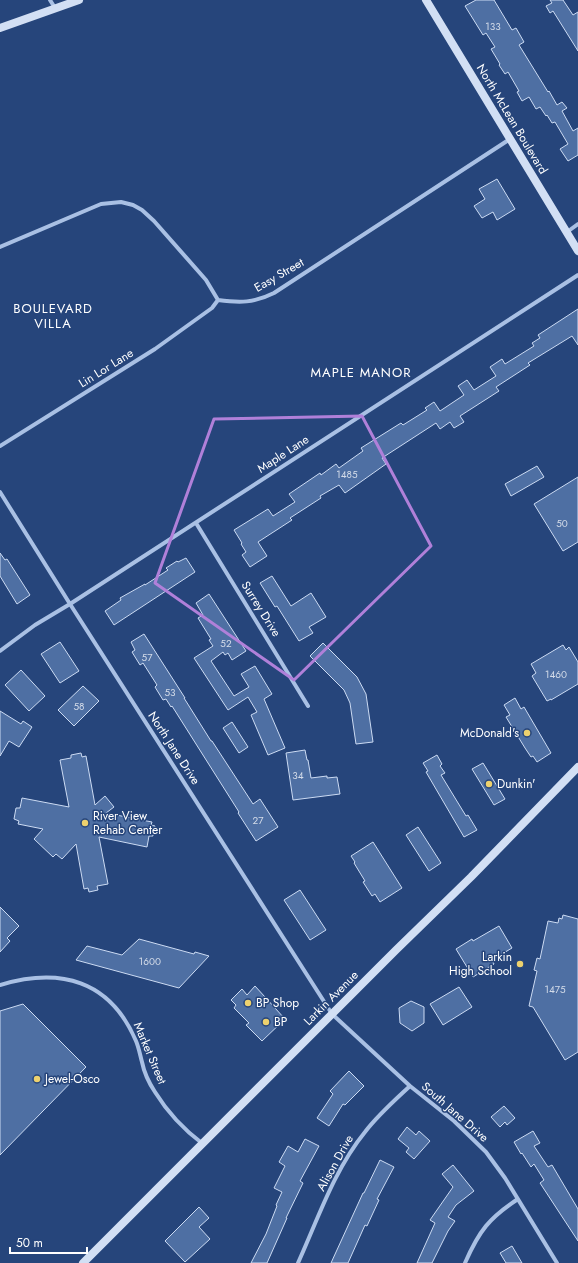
<svg xmlns="http://www.w3.org/2000/svg" width="578" height="1263" font-family="Jost,sans-serif">
  <rect width="100%" height="100%" fill="#26457b"/>
  <path fill="#4e6fa3" stroke="#ccdbf3" d="M476,0H494L512,30L516,28L524,42L519,45L548,92L549,91L557,105L562,102L567,108L562,111L573,131L578,128V155L568,161L560,149L568,144L555,122L552,123L547,115L546,116L540,107L536,109L529,97L522,101L517,92L519,91L508,72L505,74L499,65L500,64L491,49L495,47L486,33L483,35L465,6Z
    M550,0H563L573,15L578,12V51L553,11L550,13L546,6L552,3Z
    M497,179L515,209L497,220L493,212L482,218L474,206L485,199L479,189Z
    M578,309V345L572,336L528,363L530,365L496,387L499,391L460,416L464,422L454,428L450,422L440,429L436,423L382,458L386,464L345,493L339,485L320,496L321,498L290,518L292,520L258,542L267,556L250,567L242,555L246,552L241,544L242,543L234,530L268,509L273,516L295,502L289,494L320,473L321,475L336,464L339,468L363,451L361,448L401,423L403,425L427,410L425,408L434,402L440,411L464,395L458,386L467,380L474,390L496,376L490,367L502,359L505,364L534,346L532,343L540,338L538,335Z
    M537,466L544,477L511,496L505,484Z
    M578,477V542L563,551L534,504Z
    M0,553L5,560L7,559L30,595L17,604L0,576Z
    M186,558L195,572L114,625L105,611L121,600L120,598L145,584V585L168,570L166,568L177,561L178,562Z
    M272,576L291,606L311,593L326,617L309,627L313,633L299,641L277,606L275,607L260,583Z
    M209,594L246,651L232,660L228,653L225,655L223,652L211,661L234,696L249,687L241,674L255,666L272,694L264,699L285,748L268,755L251,715L257,712L248,697L228,710L194,658L213,646L209,640L211,639L198,618L203,615L196,603Z
    M144,634L185,698H184L211,741H212L253,804L260,799L278,827L256,841L238,813L239,812L172,706L171,707L166,699L163,700L155,687L157,685L143,663L140,665L132,652L135,650L131,642Z
    M60,642L79,671L60,683L41,654Z
    M323,643L357,677L366,694L373,742L356,744L350,703L344,690L310,656Z
    M563,645L566,650L569,647L578,662V684L551,700V699L547,701L532,676L536,673L531,664Z
    M21,670L45,696L29,711L5,685Z
    M83,686L99,701L74,726L58,710Z
    M515,698L521,709L524,707L551,753L537,762L533,756L531,757L525,748L506,717L510,715L504,705Z
    M0,711L21,724L23,721L32,727L19,747L9,741L0,756Z
    M232,722L248,747L239,753L223,728Z
    M305,750L307,760H308L311,778L327,776V778L337,777L340,794L293,800L286,753Z
    M81,753L82,757L86,756L95,805L105,796L114,807L106,813L152,822L151,825L155,826L153,836H149L147,847L99,837L108,884L97,886L98,890L89,892L88,888L84,889L76,844L62,859L56,854L53,857L34,839L43,829L18,824L19,821L14,819L16,808H20L22,798L69,807L60,760L71,758V755Z
    M437,755L442,764L440,766L445,773L441,775L466,816L468,815L477,830L464,837L426,772L428,771L423,763Z
    M483,763L505,799L494,805L472,769Z
    M418,827L441,863L429,871L406,835Z
    M373,842L402,888L380,902L375,894L372,896L363,882L365,881L354,863L355,862L351,856Z
    M300,890L326,930L310,940L284,900Z
    M0,907L19,926L7,938L10,941L0,952Z
    M563,915L578,919V1052L565,1060L533,1007L529,1006L537,971L534,970L537,958L540,959L548,921L558,923L559,918L562,919Z
    M499,926L512,948L492,960L494,964L473,977L456,949L472,939L473,941Z
    M139,939L194,954L195,952L209,956L179,988L76,960L87,946L122,955Z
    M255,986L285,1019L262,1041L246,1025L249,1023L234,1008L236,1005L231,1000L242,989L247,995Z
    M459,987L472,1007L443,1025L430,1004Z
    M411,1001L424,1007V1023L412,1031L400,1023L399,1008Z
    M23,1004L86,1067L0,1155V1011Z
    M349,1071L364,1086L345,1105L343,1104L329,1126L317,1118L333,1094L330,1091Z
    M504,1106L515,1118L507,1125L505,1122L500,1127L491,1117Z
    M407,1127L416,1135L419,1131L430,1141L414,1159L406,1152L409,1148L398,1139Z
    M533,1131L540,1143L534,1146L548,1167L552,1165L578,1209V1241L540,1183L544,1180L534,1164L531,1167L522,1153L521,1154L514,1142Z
    M305,1139L319,1146L300,1181L303,1183L286,1218H287L267,1263H251L266,1234L277,1206L276,1205L282,1192L274,1188L285,1166L279,1162L288,1146L298,1152Z
    M380,1160L394,1167L377,1199L379,1200L367,1226L365,1225L348,1263H331L363,1193H364Z
    M453,1165L474,1191L456,1205L448,1217L455,1221L448,1231L432,1263H417L435,1223L430,1220L453,1187L442,1174Z
    M199,1207L209,1218L199,1227L210,1239L185,1262L165,1241Z
    M512,1246L522,1263H506L500,1253Z"/>
  <g fill="none" stroke-linecap="round" stroke-linejoin="round">
    <path stroke="#a9c0e4" stroke-width="4" d="M50,0L55,8
      M567,232L578,224
      M0,247L101,204L121,202L133,205L142,210L154,221L206,280L218,300C240,303 254,303 274,293L510,139
      M0,446L155,349L212,308L218,300
      M0,492L70,604L332,1014L410,1086L454,1121L486,1152L505,1178L557,1263
      M196,523L308,706
      M0,651L35,625L70,604L578,275
      M0,985C60,967 110,980 136,1041C139,1048 140,1055 142,1062C144,1072 149,1083 155,1092C168,1113 183,1129 203,1144
      M298,1263C318,1219 334,1170 365,1132C378,1115 394,1101 410,1086
      M465,1263C479,1231 489,1218 518,1199"/>
    <path stroke="#d2dff4" stroke-width="8" d="M426,0L578,251
      M0,28L79,0
      M83,1263L396,950L471,877L578,767"/>
  </g>
  <path fill="none" stroke="#b080d9" stroke-width="3" stroke-linejoin="round" d="M362,416L431,546L294,680L155,583L214,419Z"/>
  <g fill="#edd16e" stroke="#26457b" stroke-width="1.5">
    <circle cx="527" cy="733" r="4"/>
    <circle cx="489" cy="784" r="4"/>
    <circle cx="85" cy="823" r="4"/>
    <circle cx="520" cy="964" r="4"/>
    <circle cx="248" cy="1003" r="4"/>
    <circle cx="266" cy="1022" r="4"/>
    <circle cx="37" cy="1079" r="4"/>
  </g>
  <g text-anchor="middle" dominant-baseline="central" stroke-width="3" stroke-linejoin="round" paint-order="stroke">
    <g font-size="10" fill="#d3dbe8">
      <text x="493" y="26">133</text>
      <text x="347" y="474">1485</text>
      <text x="562" y="523">50</text>
      <text x="226" y="643">52</text>
      <text x="147" y="657">57</text>
      <text x="556" y="674">1460</text>
      <text x="170" y="692">53</text>
      <text x="79" y="706">58</text>
      <text x="298" y="775">34</text>
      <text x="258" y="820">27</text>
      <text x="150" y="961">1600</text>
      <text x="555" y="989">1475</text>
    </g>
    <g font-size="12" fill="#fff" stroke="#26457b">
      <text transform="translate(512 119) rotate(59)">North McLean Boulevard</text>
      <text transform="translate(279 275) rotate(-30)">Easy Street</text>
      <text transform="translate(106 368) rotate(-32)">Lin Lor Lane</text>
      <text transform="translate(283 454) rotate(-33)">Maple Lane</text>
      <text transform="translate(261 609) rotate(58)">Surrey Drive</text>
      <text transform="translate(174 748) rotate(57)">North Jane Drive</text>
      <text transform="translate(331 998) rotate(-45)">Larkin Avenue</text>
      <text transform="translate(150 1053) rotate(67)">Market Street</text>
      <text transform="translate(455 1112) rotate(41)">South Jane Drive</text>
      <text transform="translate(335 1163) rotate(-61)">Alison Drive</text>
    </g>
    <g font-size="12" fill="#fff" stroke="#26457b" text-anchor="start">
      <text x="519" y="733" text-anchor="end">McDonald's</text>
      <text x="497" y="784">Dunkin'</text>
      <text x="93" y="816">River View<tspan x="93" dy="14">Rehab Center</tspan></text>
      <text x="512" y="957" text-anchor="end">Larkin<tspan x="512" dy="14">High School</tspan></text>
      <text x="256" y="1003">BP Shop</text>
      <text x="274" y="1022">BP</text>
      <text x="45" y="1079">Jewel-Osco</text>
    </g>
    <g font-size="13" letter-spacing="1" fill="#fff" stroke="#26457b">
      <text x="53" y="308">BOULEVARD<tspan x="53" dy="15">VILLA</tspan></text>
      <text x="361" y="372">MAPLE MANOR</text>
    </g>
  </g>
  <path d="M10 1247v6h77v-6" fill="none" stroke="#ffffff" stroke-width="2"/>
  <text x="16" y="1247" font-size="12" fill="#ffffff" stroke="#26457b" stroke-width="3" paint-order="stroke">50 m</text>
</svg>
